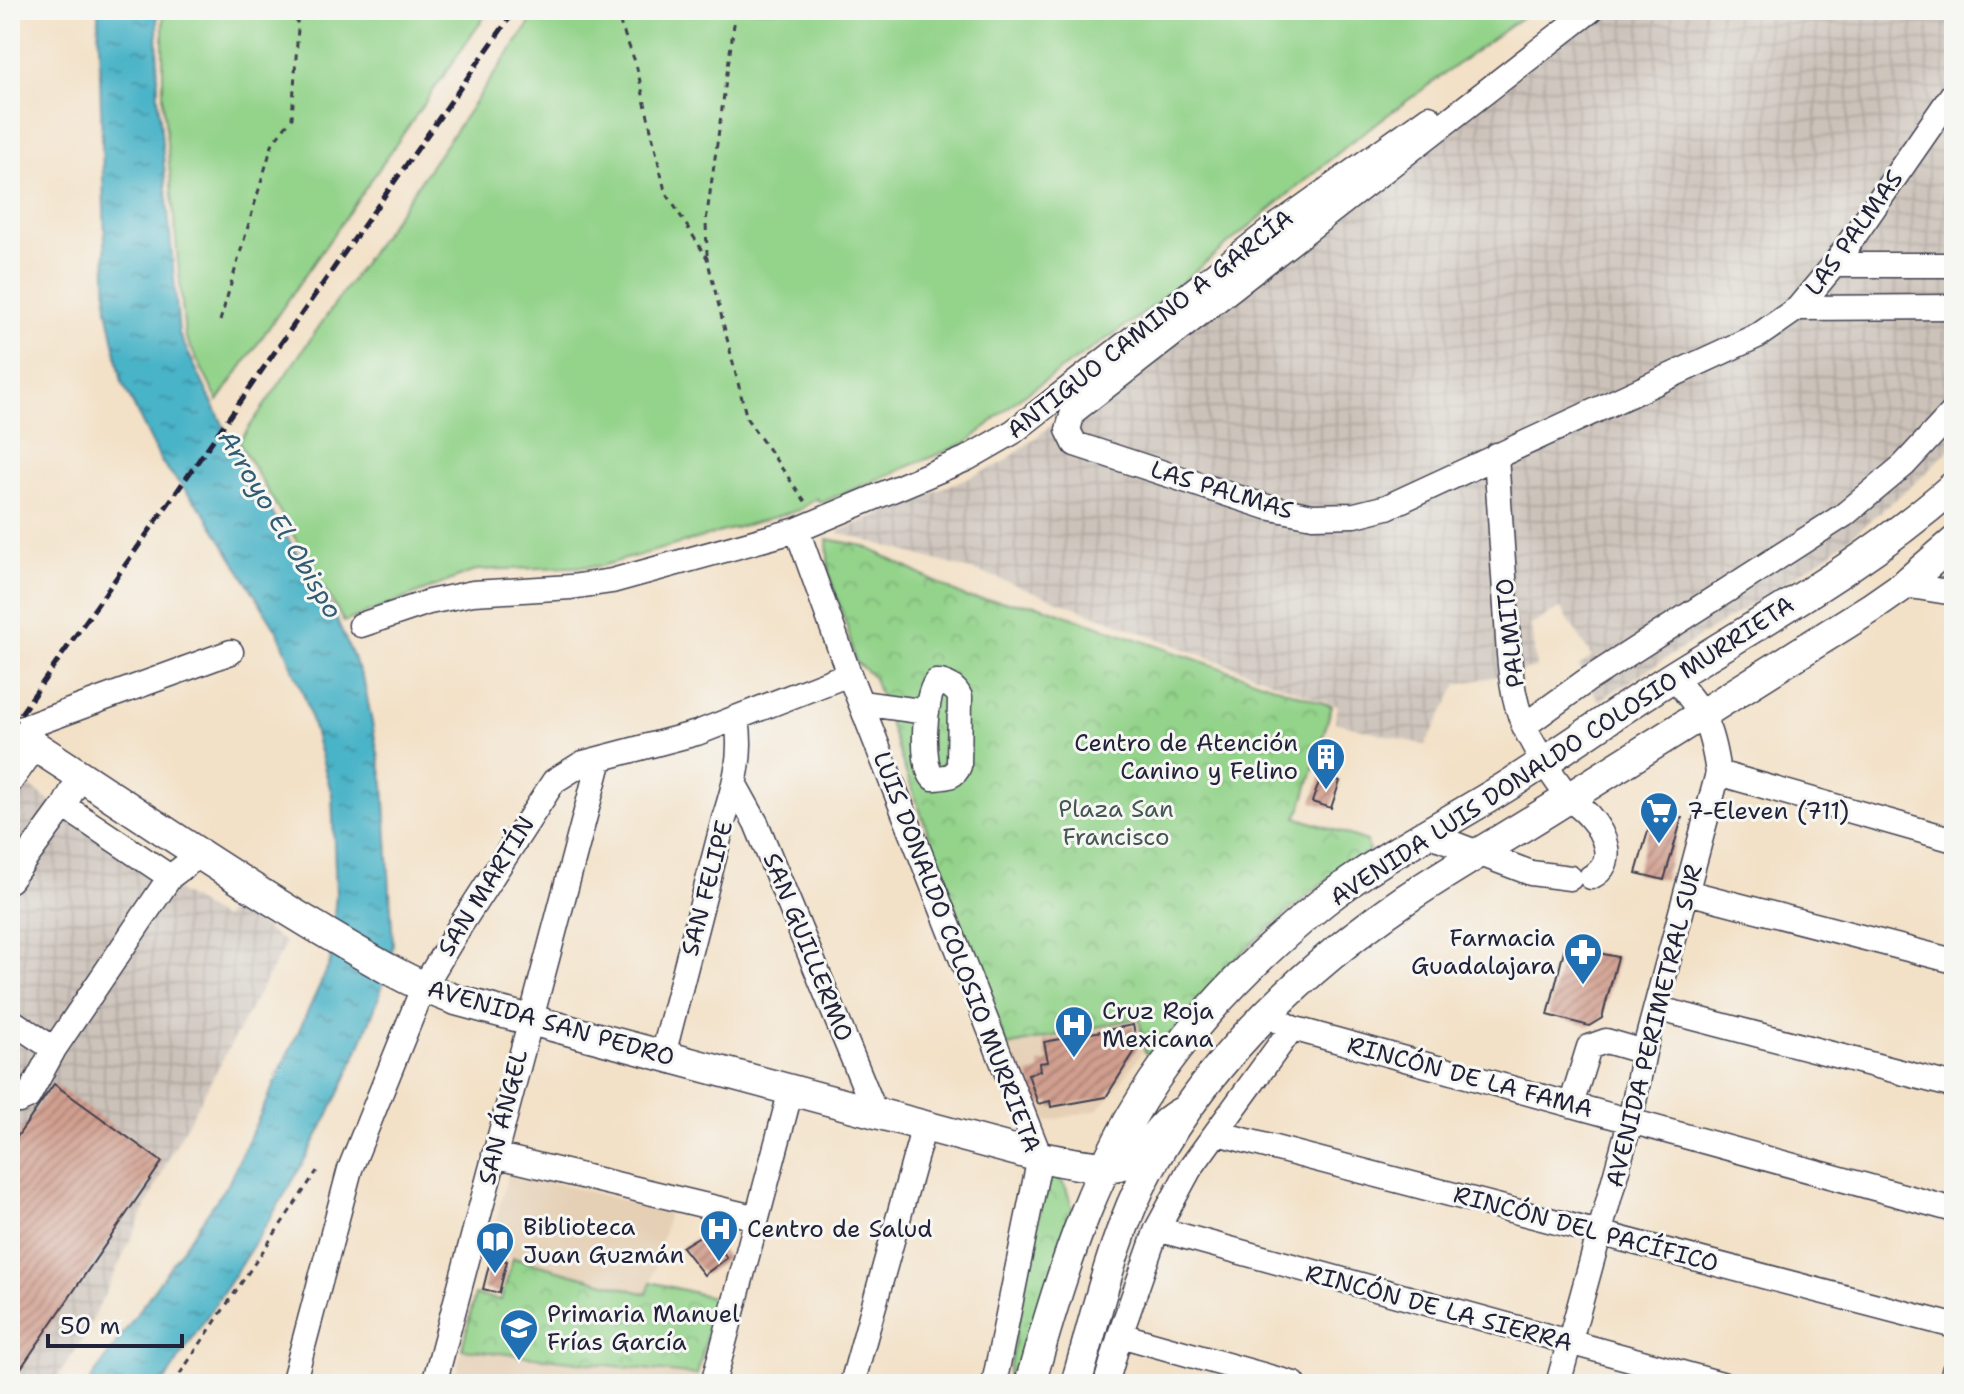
<svg xmlns="http://www.w3.org/2000/svg" width="1964" height="1394" font-family="'Shantell Sans',sans-serif">
  <defs>
    <pattern id="industrial-grid" width="8" height="8" patternUnits="userSpaceOnUse" patternTransform="scale(2)"><rect width="8" height="8" fill="#ccc2b9"/><path d="M0 4h8M4 0v8" fill="none" stroke="#afa6a0"/></pattern>
    <pattern id="park-crowns" width="20" height="18" patternUnits="userSpaceOnUse" patternTransform="scale(2)"><rect width="20" height="18" fill="#93d38a"/><path d="M2 6a3 3 0 1 1 6 0M12 15a3 3 0 1 1 6 0" fill="none" stroke="#7eb578"/></pattern>
    <pattern id="water-ripples" width="26" height="14" patternUnits="userSpaceOnUse" patternTransform="scale(2)"><rect width="26" height="14" fill="#49b3c7"/><path d="M2 4q2-2 4 0t4 0M15 11q2-2 4 0t4 0" fill="none" stroke="#3c91a3"/></pattern>
    <pattern id="building-hatch" width="6" height="6" patternUnits="userSpaceOnUse" patternTransform="scale(2)"><rect width="6" height="6" fill="#d19f8f"/><path d="M-1 1l2-2M0 6l6-6M5 7l2-2" fill="none" stroke="#a98176"/></pattern>
  </defs>
  <rect width="100%" height="100%" fill="#f6f6f2"/>
  <filter id="ink" filterUnits="userSpaceOnUse"><feTurbulence type="fractalNoise" baseFrequency=".0125" numOctaves="2"/><feDisplacementMap in="SourceGraphic" scale="16" xChannelSelector="R" yChannelSelector="G"/><feConvolveMatrix kernelMatrix="1 2 1 2 8 2 1 2 1" color-interpolation-filters="sRGB"/></filter>
  <filter id="wash" filterUnits="userSpaceOnUse"><feTurbulence type="fractalNoise" baseFrequency=".006" numOctaves="4" result="noise"/><feDisplacementMap in="SourceGraphic" scale="32" xChannelSelector="R" yChannelSelector="G"/><feGaussianBlur stdDeviation="1.8" result="paint"/><feColorMatrix in="noise" values="0 0 0 0 0 0 0 0 0 0 0 0 0 0 0 0 0 1.4 0 .05"/><feComposite in="paint" operator="in"/></filter>
  <g filter="url(#wash)">
    <rect width="100%" height="100%" fill="#f3e1c7"/>
    <path fill="#e5d0b6" d="M1139,1018L1145,1048L1110,1097L1097,1110L1040,1123L1007,1046Z
      M508,1171L669,1212L648,1294L489,1251Z
      M462,1349L697,1375L694,1384H454Z"/>
    <path fill="url(#industrial-grid)" d="M1579,10H1954V444L1923,476L1831,553L1599,701L1579,666L1592,657L1561,608L1531,625L1536,668L1458,684L1425,745L1335,722L1338,706L992,576L837,532L1003,463Z
      M25,783L138,866L223,919L233,907L286,943L170,1156L85,1336L53,1384H10V805Z"/>
    <path fill="#93d38a" stroke="#5a7a62" stroke-width="2" d="M163,10H489L218,401L185,336L163,99Z
      M539,10H1532L1360,135L1143,314L1018,399L968,442L820,503L817,498L799,510L601,566L477,570L344,622L239,442Z"/>
    <path fill="url(#park-crowns)" stroke="#5a7a62" stroke-width="2" d="M827,539L864,546L967,598L1037,605L1332,706L1302,806L1296,817L1367,841L1369,851L1321,884L1240,954L1154,1054L1145,1053L1139,1018L1007,1046L906,773L874,678L855,661L847,627L829,575Z
      M1047,1173L1056,1174L1066,1188L1073,1210L1018,1384H1006Z
      M513,1258L647,1294L651,1282L716,1298L697,1375L462,1349L475,1295L501,1300Z"/>
    <path fill="url(#water-ripples)" stroke="#366a81" stroke-width="2" d="M98,10H157L158,97L179,334L245,470L333,611L364,682L384,784L393,945C387,979 374,1011 361,1043C312,1166 234,1273 163,1384H88L229,1182L330,963L336,893L332,795L306,701L279,634L204,512L162,463L122,382L107,309Z"/>
    <g id="blocks">
      <path fill="url(#building-hatch)" d="M1322,774L1340,781L1331,808L1312,802Z
        M1654,810L1682,818L1664,880L1636,873Z
        M1565,946L1618,957L1602,1018L1589,1026L1548,1015Z
        M1133,1025L1138,1046L1106,1097L1051,1107L1050,1101L1038,1104L1028,1074L1040,1071L1039,1063L1048,1062L1044,1042Z
        M54,1084L162,1162L10,1384V1147Z
        M708,1231L727,1258L704,1275L682,1247Z
        M491,1257L507,1261L499,1293L483,1289Z"/>
    </g>
  </g>
  <g filter="url(#ink)">
    <use href="#blocks" fill-opacity="0" stroke="#413f50" stroke-width="2"/>
    <g fill="none" stroke-linecap="round" stroke-linejoin="round">
      <g stroke="#413f50" stroke-width="27">
        <path id="minor" d="M1591,10L1073,412L1068,430L1075,444L1267,507L1313,516L1355,515L1387,507L1759,335L1798,308L1834,265L1954,92
          M1834,265H1954
          M1798,308L1954,307
          M1496,455C1499,506 1503,557 1506,607C1509,647 1508,690 1525,728C1536,751 1551,774 1567,795C1573,803 1582,808 1589,816C1605,834 1618,864 1591,877
          M797,530L849,674L1040,1157L994,1384
          M1904,585L1954,593
          M361,625L429,602L473,593L571,587L612,581L797,530L966,459L1013,432L1268,232L1429,117
          M936,682C945,681 956,688 960,697L959,766C955,778 944,777 933,778C920,763 924,698 936,682Z
          M861,703L927,712
          M1524,726L1586,681L1844,515L1904,465L1954,411
          M12,732L231,652
          M1718,773L1954,840
          M80,776L64,806L170,877L199,855
          M10,782L35,747
          M735,785L756,823L875,1112
          M1428,834L1531,873L1570,878
          M10,880L64,806
          M1687,892L1954,961
          M1656,1008L1954,1086
          M1266,1014L1292,1028L1954,1210
          M10,1020L54,1049
          M663,1055L724,819C735,785 743,754 737,719
          M10,1096L19,1101L28,1097L54,1049L170,877
          M1571,1105L1589,1047L1606,1041L1644,1052
          M1217,1133L1954,1326
          M494,1155L757,1218
          M1157,1229L1722,1384
          M1120,1335L1294,1384
          M293,1384L350,1169L423,988L460,926L554,781L583,763L697,733L849,674
          M434,1384L600,759
          M713,1384L791,1090
          M852,1384L924,1126
          M1106,1384L1120,1335L1157,1229L1189,1170L1292,1028
          M1558,1384L1630,1122L1644,1052L1718,773C1711,724 1704,714 1673,676
          M1951,1384L1954,1371"/>
      </g>
      <g stroke="#413f50" stroke-width="33">
        <path id="major" d="M10,730C111,794 208,863 311,924C358,952 404,981 456,1000L1040,1157C1064,1161 1118,1176 1137,1157C1156,1138 1160,1122 1186,1110
          M1030,1384C1061,1273 1096,1159 1165,1065C1209,1005 1265,949 1323,902C1379,858 1444,825 1504,788C1563,751 1619,710 1677,674C1774,614 1868,562 1954,486
          M1076,1384C1097,1312 1114,1233 1150,1167C1212,1057 1302,970 1406,899C1459,863 1516,832 1570,797C1670,734 1771,671 1871,608L1904,585L1954,542"/>
      </g>
      <path stroke="#413f50" stroke-width="3" stroke-dasharray="6 6" stroke-linecap="butt" d="M615,10L636,64L665,191L707,258L747,419L807,504
        M707,255L706,221L736,10
        M220,321L273,142L292,118L298,28L295,10
        M173,1384L317,1171"/>
      <use href="#minor" stroke="#fff" stroke-width="24"/>
      <use href="#major" stroke="#fff" stroke-width="30"/>
      <path stroke="#22223b" stroke-width="5" stroke-dasharray="12 6" stroke-linecap="butt" d="M10,729L515,10"/>
    </g>
  </g>
  <defs>
    <g id="building-pin" transform="scale(2)"><path d="M0 17L-7.5 6A9.5 9.5 0 1 1 7.5 6Z" fill="#1f6fb2" stroke="#f6f6f2"/><path d="M-4-6H4V6H1V3H-1V6H-4ZM-2.5-4.3h1.7v1.8h-1.7ZM.8-4.3h1.7v1.8H.8ZM-2.5-1h1.7V.8h-1.7ZM.8-1h1.7V.8H.8Z" fill="#fff"/></g>
    <g id="supermarket-pin" transform="scale(2)"><path d="M0 17L-7.5 6A9.5 9.5 0 1 1 7.5 6Z" fill="#1f6fb2" stroke="#f6f6f2"/><path d="M-6-5.5h2.5l.6 2H6L4.5 2H-2.5L-4.4-4H-6ZM-1.5 3.2a1.3 1.3 0 1 0 .1 0ZM3 3.2a1.3 1.3 0 1 0 .1 0Z" fill="#fff"/></g>
    <g id="pharmacy-pin" transform="scale(2)"><path d="M0 17L-7.5 6A9.5 9.5 0 1 1 7.5 6Z" fill="#1f6fb2" stroke="#f6f6f2"/><path d="M-2-6h4v4h4v4h-4v4h-4v-4h-4v-4h4Z" fill="#fff"/></g>
    <g id="hospital-pin" transform="scale(2)"><path d="M0 17L-7.5 6A9.5 9.5 0 1 1 7.5 6Z" fill="#1f6fb2" stroke="#f6f6f2"/><path d="M-5-5h3v3.5h4V-5h3V5h-3V1.5h-4V5h-3Z" fill="#fff"/></g>
    <g id="library-pin" transform="scale(2)"><path d="M0 17L-7.5 6A9.5 9.5 0 1 1 7.5 6Z" fill="#1f6fb2" stroke="#f6f6f2"/><path d="M-6-4Q-3-5.5-.7-3.5V5Q-3 3-6 4ZM6-4Q3-5.5 .7-3.5V5Q3 3 6 4Z" fill="#fff"/></g>
    <g id="school-pin" transform="scale(2)"><path d="M0 17L-7.5 6A9.5 9.5 0 1 1 7.5 6Z" fill="#1f6fb2" stroke="#f6f6f2"/><path d="M0-5L7-2L0 1L-7-2ZM-4 1L0 2.5L4 1V4Q0 6-4 4Z" fill="#fff"/></g>
  </defs>
  <g fill-rule="evenodd">
    <use href="#building-pin" x="1326" y="757"/>
    <use href="#supermarket-pin" x="1659" y="811"/>
    <use href="#pharmacy-pin" x="1583" y="952"/>
    <use href="#hospital-pin" x="1074" y="1025"/>
    <use href="#hospital-pin" x="719" y="1229"/>
    <use href="#library-pin" x="495" y="1241"/>
    <use href="#school-pin" x="519" y="1328"/>
  </g>
  <g text-anchor="middle" dominant-baseline="central" stroke-width="6" stroke-linejoin="round" paint-order="stroke">
    <g font-size="24" fill="#22223b" stroke="#f6f6f2">
      <text transform="translate(1854 233) rotate(-54)">LAS PALMAS</text>
      <text transform="translate(1150 324) rotate(-38)">ANTIGUO CAMINO A GARCÍA</text>
      <text transform="translate(1222 490) rotate(17)">LAS PALMAS</text>
      <text transform="translate(1510 633) rotate(-96)">PALMITO</text>
      <text transform="translate(1562 751) rotate(-33)">AVENIDA LUIS DONALDO COLOSIO MURRIETA</text>
      <text transform="translate(486 886) rotate(-58)">SAN MARTÍN</text>
      <text transform="translate(707 888) rotate(-75)">SAN FELIPE</text>
      <text transform="translate(808 947) rotate(68)">SAN GUILLERMO</text>
      <text transform="translate(957 952) rotate(69)">LUIS DONALDO COLOSIO MURRIETA</text>
      <text transform="translate(551 1023) rotate(16)">AVENIDA SAN PEDRO</text>
      <text transform="translate(1654 1026) rotate(-76)">AVENIDA PERIMETRAL SUR</text>
      <text transform="translate(1470 1077) rotate(15)">RINCÓN DE LA FAMA</text>
      <text transform="translate(503 1117) rotate(-76)">SAN ÁNGEL</text>
      <text transform="translate(1586 1229) rotate(15)">RINCÓN DEL PACÍFICO</text>
      <text transform="translate(1439 1308) rotate(15)">RINCÓN DE LA SIERRA</text>
    </g>
    <g font-size="24" fill="#22223b" stroke="#f6f6f2" text-anchor="start">
      <text x="1298" y="743" text-anchor="end">Centro de Atención<tspan x="1298" dy="28">Canino y Felino</tspan></text>
      <text x="1687" y="811">7-Eleven (711)</text>
      <text x="1555" y="938" text-anchor="end">Farmacia<tspan x="1555" dy="28">Guadalajara</tspan></text>
      <text x="1102" y="1011">Cruz Roja<tspan x="1102" dy="28">Mexicana</tspan></text>
      <text x="523" y="1227">Biblioteca<tspan x="523" dy="28">Juan Guzmán</tspan></text>
      <text x="747" y="1229">Centro de Salud</text>
      <text x="547" y="1314">Primaria Manuel<tspan x="547" dy="28">Frías García</tspan></text>
    </g>
    <g font-size="24" fill="#445753" stroke="#f6f6f2">
      <text x="1116" y="809">Plaza San<tspan x="1116" dy="28">Francisco</tspan></text>
    </g>
    <g font-size="26" font-style="italic" fill="#325c73" stroke="#f6f6f2">
      <text transform="translate(281 524) rotate(59)">Arroyo El Obispo</text>
    </g>
  </g>
  <rect width="1964" height="1394" fill="none" stroke="#f6f6f2" stroke-width="40"/>
  <path d="M48 1334v12h134v-12" fill="none" stroke="#22223b" stroke-width="4"/>
  <text x="60" y="1334" font-size="24" fill="#22223b" stroke="#f6f6f2" stroke-width="6" paint-order="stroke">50 m</text>
</svg>
